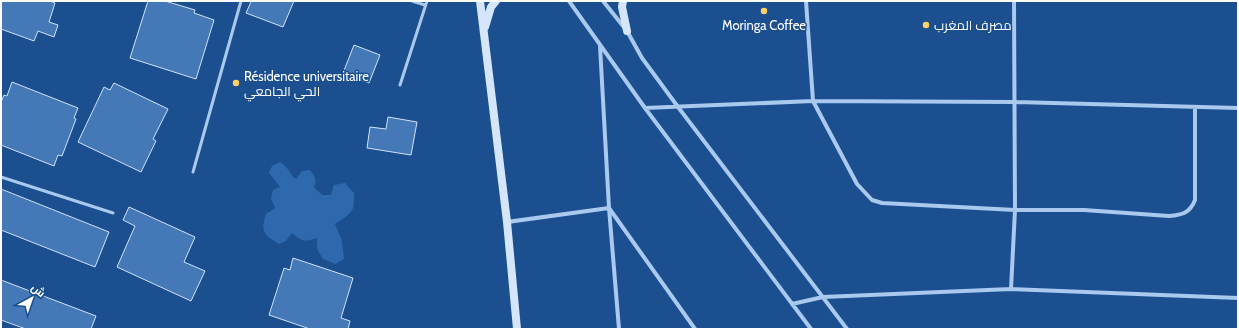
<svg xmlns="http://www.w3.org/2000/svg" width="1239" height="330" font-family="Cabin,Cairo,sans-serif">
  <rect width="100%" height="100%" fill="#1b4f8f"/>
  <path fill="#2e69ad" d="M280,162C290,168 288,173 296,179L302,171L310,170C315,176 317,180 314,187L322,195H331L334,185L345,183L354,193C355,213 351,213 335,224L342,241L344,259L335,264L323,259L317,249V238C305,242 302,242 292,233L286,241L279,244C264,235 260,232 266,214L275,208L271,198L273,190L280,187L269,173L272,166Z"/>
  <path fill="#4478b7" stroke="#cfe3fa" d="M1,1H50L55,3L49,22L58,25L54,37L38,31L34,41L1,29Z
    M148,1H165L195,10L194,13L214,20L196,79L130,58Z
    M248,1H294L283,27L246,13L251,2Z
    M354,45L380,55L369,83L343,73Z
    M12,82L78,108L74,118L76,119L62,156L58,155L54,166L1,145V102L4,95L7,96Z
    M114,83L168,109L153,139L156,141L141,172L78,142L104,87L110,90Z
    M388,117L417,122L411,155L367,148L370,127L386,129Z
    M1,189L109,232L95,267L1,230Z
    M129,207L195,237L184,262L205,271L191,301L117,267L135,226L123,220Z
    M293,258L353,278L341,318L350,321L348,329H310L269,315L284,268L290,270Z
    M1,280L96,316L91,329H26L1,320Z"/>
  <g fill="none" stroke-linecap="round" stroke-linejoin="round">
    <path stroke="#a9c9ee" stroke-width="3" d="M412,1L425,5
      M400,85L427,1
      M193,172L241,1
      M1,177L113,213"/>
    <path stroke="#a9c9ee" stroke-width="4" d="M569,1L645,108L811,329
      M603,1L627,31L642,58L678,107L847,329
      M806,1L813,101L857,184L872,200L882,203L1015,210H1084L1169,216C1182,215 1190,213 1195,200V108
      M600,46L609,208L619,329
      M645,108L813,101L1014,102L1238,108
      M507,222L609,208L695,329
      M1011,289L1015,210L1014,1
      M792,304L823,297L1011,289L1238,298"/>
    <path stroke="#d6e6fa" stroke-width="8" d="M480,1L507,222L517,329
      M623,1L622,7L627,31
      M485,27L491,7L496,1"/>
  </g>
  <g fill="#ffd166" stroke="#1b4f8f" stroke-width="1.5">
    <circle cx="764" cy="11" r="4"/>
    <circle cx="926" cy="25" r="4"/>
    <circle cx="236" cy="83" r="4"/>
  </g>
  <g text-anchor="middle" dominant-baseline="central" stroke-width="3" stroke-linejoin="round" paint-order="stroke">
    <g font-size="13" fill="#fff" stroke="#1b4f8f" text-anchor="start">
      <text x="764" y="25" text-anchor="middle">Moringa Coffee</text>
      <text x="934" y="25">مصرف المغرب</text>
      <text x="244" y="76">Résidence universitaire<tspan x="244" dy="15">الحي الجامعي</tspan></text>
    </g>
  </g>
  <rect width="1239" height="330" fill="none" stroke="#ffffff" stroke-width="4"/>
  <g transform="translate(32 298) rotate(40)" stroke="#1b4f8f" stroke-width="3" paint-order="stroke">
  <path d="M0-3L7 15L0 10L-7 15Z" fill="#ffffff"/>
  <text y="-6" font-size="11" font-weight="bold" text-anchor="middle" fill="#ffffff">ش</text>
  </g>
</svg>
